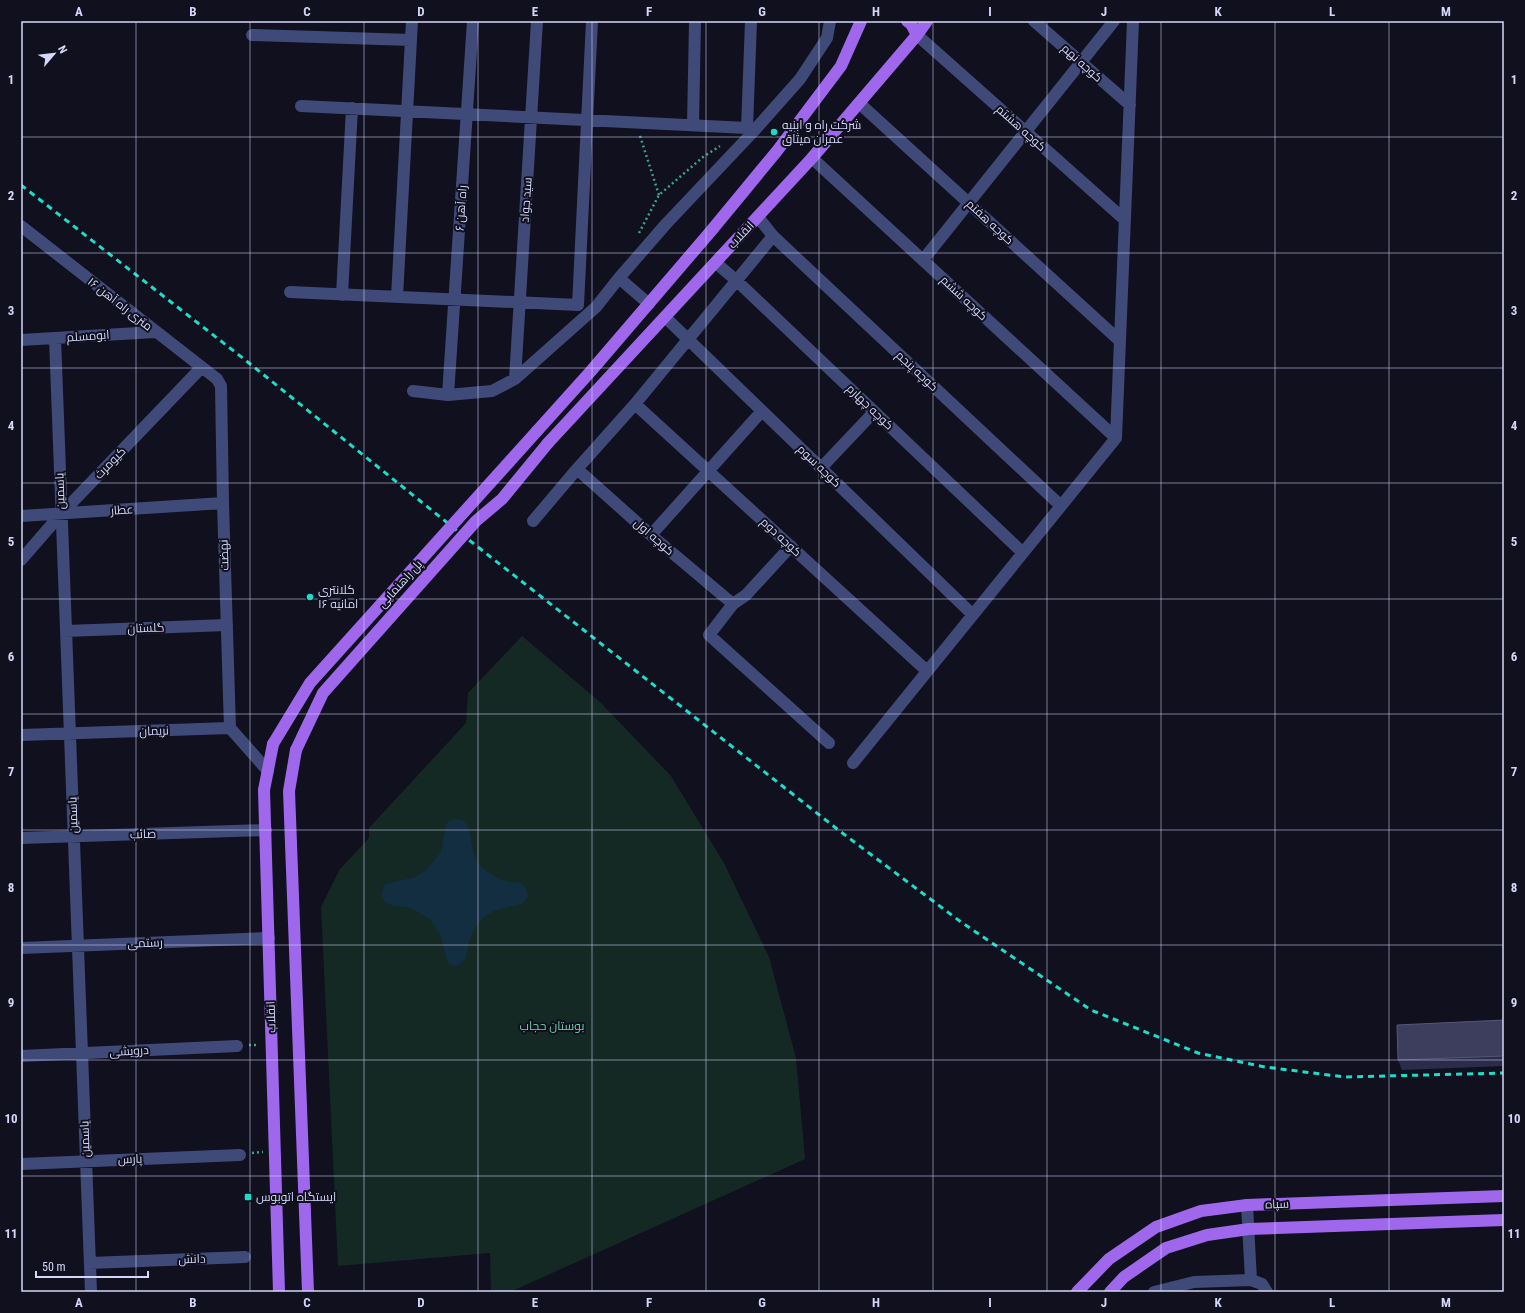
<svg xmlns="http://www.w3.org/2000/svg" width="1525" height="1313" font-family="'Roboto Condensed',Cairo,sans-serif">
  <rect width="100%" height="100%" fill="#10101f"/>
  <path fill="#142923" d="M522,636L600,702L671,776L724,863L769,957L796,1058L805,1159L510,1292H491L490,1253L338,1266L321,907L340,869L369,838V828L466,723L468,693Z"/>
  <path fill="#132e40" d="M455,819L463,820C472,829 470,843 474,854C476,861 482,867 487,871C491,874 498,879 503,880C516,884 526,878 528,896L524,903C510,908 495,907 483,918C478,923 472,932 470,939C465,952 470,962 454,966L448,963L441,937L431,920L411,908L394,906L386,903L382,897V893L383,889L386,884L415,877L425,871L441,852L446,825L450,821Z"/>
  <g fill="none" stroke-linecap="round" stroke-linejoin="round">
    <path stroke="#3da488" stroke-width="2.5" stroke-dasharray="2 3" stroke-linecap="butt" d="M640,136L659,195
      M639,233L659,195L703,157L720,146
      M249,1045H259
      M252,1153L263,1152"/>
    <path stroke="#404a79" stroke-width="12" d="M1034,21L1130,105
      M252,35L411,40
      M917,35L1125,220
      M859,103L1120,341
      M301,106L747,128L753,132
      M693,125L695,21
      M747,128L751,21
      M812,158L1116,438
      M21,226L217,379L221,386L223,503L230,728
      M773,236L1061,506
      M923,260L1114,21
      M716,263L737,281L1023,553
      M290,292L578,305L592,21
      M342,295L352,108
      M397,297L412,21
      M649,304L619,278L666,224L753,132L800,79L827,38L830,21
      M665,317L973,615
      M55,338L91,1292
      M21,340L155,332
      M515,379L537,21
      M413,391L448,395L492,391L515,379L596,307L619,278
      M448,395L473,21
      M635,404L927,671
      M821,468L874,412
      M577,469L651,535L733,604
      M21,516L223,503
      M533,521L577,469L635,404L773,236L758,217
      M651,535L762,411
      M791,546L746,595L733,604L709,635L829,743
      M21,560L61,514L201,368
      M66,631L227,625
      M230,728L268,771
      M21,735L230,728
      M853,763L1116,438L1133,21
      M21,838L266,830
      M21,948L269,938
      M21,1056L237,1046
      M21,1164L240,1155
      M1247,1205L1251,1280
      M90,1263L245,1257
      M1154,1292L1194,1282L1251,1280L1262,1284L1267,1292"/>
    <path stroke="#9f68ec" stroke-width="12" d="M907,21L911,24L917,35
      M537,431L591,371L711,231L777,151L841,66L861,21
      M548,443L812,158L917,35L927,21
      M273,744L264,790L279,1292
      M296,750L289,791L308,1292
      M1077,1292L1109,1259L1156,1227L1201,1211L1247,1205L1504,1196
      M1110,1292L1124,1277L1166,1248L1207,1235L1249,1229L1504,1220"/>
    <path stroke="#1cddc8" stroke-width="3" stroke-dasharray="6 5" stroke-linecap="butt" d="M21,185L244,359L455,529L841,832L961,922L1091,1010L1198,1053L1265,1067L1345,1077L1504,1073"/>
    <path stroke="#9f68ec" stroke-width="12" d="M273,744L310,683L537,431
      M296,750L323,693L476,521L502,499L548,443"/>
  </g>
  <path fill="#2b2b4b" d="M1504,1020V1066L1402,1070L1398,1060Z"/>
  <path fill="#3d3d5e" stroke="#555676" d="M1504,1020V1056L1398,1060L1397,1025Z"/>
  <path fill="none" stroke="#d4d7f9" stroke-width="1" stroke-opacity="0.55" d="M136,21V1292M250,21V1292M364,21V1292M478,21V1292M592,21V1292M706,21V1292M819,21V1292M933,21V1292M1047,21V1292M1161,21V1292M1275,21V1292M1389,21V1292M21,137H1504M21,253H1504M21,368H1504M21,483H1504M21,599H1504M21,714H1504M21,830H1504M21,945H1504M21,1060H1504M21,1176H1504"/>
  <g fill="#1cddc8" stroke="#10101f" stroke-width="1.5">
    <circle cx="774" cy="132" r="4"/>
    <circle cx="310" cy="597" r="4"/>
    <rect x="244" y="1193" width="8" height="8" rx="2"/>
  </g>
  <g text-anchor="middle" dominant-baseline="central" stroke-width="4" stroke-linejoin="round" paint-order="stroke">
    <g font-size="12" fill="#d4d7f9" stroke="#10101f">
      <text transform="translate(1082 63) rotate(42)">کوچه نهم</text>
      <text transform="translate(1021 128) rotate(42)">کوچه هشتم</text>
      <text transform="translate(526 200) rotate(-86)">سید جواد</text>
      <text transform="translate(461 208) rotate(-86)">راه آهن ۶</text>
      <text transform="translate(990 222) rotate(43)">کوچه هفتم</text>
      <text transform="translate(741 235) rotate(-47)">انقلاب</text>
      <text transform="translate(964 298) rotate(43)">کوچه ششم</text>
      <text transform="translate(120 304) rotate(38)">۱۶ متری راه آهن</text>
      <text transform="translate(88 336) rotate(-4)">ابومسلم</text>
      <text transform="translate(917 371) rotate(43)">کوچه پنجم</text>
      <text transform="translate(870 407) rotate(44)">کوچه چهارم</text>
      <text transform="translate(110 463) rotate(-46)">کیومرث</text>
      <text transform="translate(819 466) rotate(44)">کوچه سوم</text>
      <text transform="translate(60 491) rotate(-92)">یاسمین</text>
      <text transform="translate(122 510) rotate(-4)">عطار</text>
      <text transform="translate(654 537) rotate(41)">کوچه اول</text>
      <text transform="translate(781 537) rotate(43)">کوچه دوم</text>
      <text transform="translate(224 555) rotate(-92)">نهضت</text>
      <text transform="translate(400 584) rotate(-48)">پل راهنمایی</text>
      <text transform="translate(146 628) rotate(-2)">گلستان</text>
      <text transform="translate(154 731) rotate(-2)">نریمان</text>
      <text transform="translate(73 815) rotate(-92)">یاسمین</text>
      <text transform="translate(143 834) rotate(-2)">صائب</text>
      <text transform="translate(145 943) rotate(-2)">رستمی</text>
      <text transform="translate(271 1017) rotate(-92)">انقلاب</text>
      <text transform="translate(129 1051) rotate(-3)">درویشی</text>
      <text transform="translate(85 1139) rotate(-92)">یاسمین</text>
      <text transform="translate(130 1159) rotate(-2)">پارس</text>
      <text transform="translate(1277 1204) rotate(-2)">سپاه</text>
      <text transform="translate(192 1259) rotate(-2)">دانش</text>
    </g>
    <g font-size="12" fill="#d4d7f9" stroke="#10101f" text-anchor="start">
      <text x="782" y="125">شرکت راه و ابنیه<tspan x="782" dy="14">عمران میثاق</tspan></text>
      <text x="318" y="590">کلانتری<tspan x="318" dy="14">۱۶ امانیه</tspan></text>
      <text x="256" y="1197">ایستگاه اتوبوس</text>
    </g>
    <g font-size="12" fill="#69d0a1" stroke="#10101f">
      <text x="552" y="1026">بوستان حجاب</text>
    </g>
  </g>
  <rect width="1525" height="1313" fill="none" stroke="#10101f" stroke-width="44"/>
  <g transform="translate(54 54) rotate(62)" stroke="#10101f" stroke-width="3" paint-order="stroke">
  <path d="M0-3L7 15L0 10L-7 15Z" fill="#d4d7f9"/>
  <text y="-6" font-size="11" font-weight="bold" text-anchor="middle" fill="#d4d7f9">N</text>
  </g>
  <path d="M36 1271v6h112v-6" fill="none" stroke="#d4d7f9" stroke-width="2"/>
  <text x="42" y="1271" font-size="12" fill="#d4d7f9" stroke="#10101f" stroke-width="3" paint-order="stroke">50 m</text>
  <rect x="22" y="22" width="1481" height="1269" fill="none" stroke="#d4d7f9" stroke-width="1.5"/>
  <g font-size="13" text-anchor="middle" font-weight="bold" fill="#d4d7f9">
    <text x="79" y="16">A</text>
    <text x="193" y="16">B</text>
    <text x="307" y="16">C</text>
    <text x="421" y="16">D</text>
    <text x="535" y="16">E</text>
    <text x="649" y="16">F</text>
    <text x="762" y="16">G</text>
    <text x="876" y="16">H</text>
    <text x="990" y="16">I</text>
    <text x="1104" y="16">J</text>
    <text x="1218" y="16">K</text>
    <text x="1332" y="16">L</text>
    <text x="1446" y="16">M</text>
    <text x="11" y="84">1</text>
    <text x="1514" y="84">1</text>
    <text x="11" y="200">2</text>
    <text x="1514" y="200">2</text>
    <text x="11" y="315">3</text>
    <text x="1514" y="315">3</text>
    <text x="11" y="430">4</text>
    <text x="1514" y="430">4</text>
    <text x="11" y="546">5</text>
    <text x="1514" y="546">5</text>
    <text x="11" y="661">6</text>
    <text x="1514" y="661">6</text>
    <text x="11" y="776">7</text>
    <text x="1514" y="776">7</text>
    <text x="11" y="892">8</text>
    <text x="1514" y="892">8</text>
    <text x="11" y="1007">9</text>
    <text x="1514" y="1007">9</text>
    <text x="11" y="1123">10</text>
    <text x="1514" y="1123">10</text>
    <text x="11" y="1238">11</text>
    <text x="1514" y="1238">11</text>
    <text x="79" y="1307">A</text>
    <text x="193" y="1307">B</text>
    <text x="307" y="1307">C</text>
    <text x="421" y="1307">D</text>
    <text x="535" y="1307">E</text>
    <text x="649" y="1307">F</text>
    <text x="762" y="1307">G</text>
    <text x="876" y="1307">H</text>
    <text x="990" y="1307">I</text>
    <text x="1104" y="1307">J</text>
    <text x="1218" y="1307">K</text>
    <text x="1332" y="1307">L</text>
    <text x="1446" y="1307">M</text>
  </g>
</svg>
